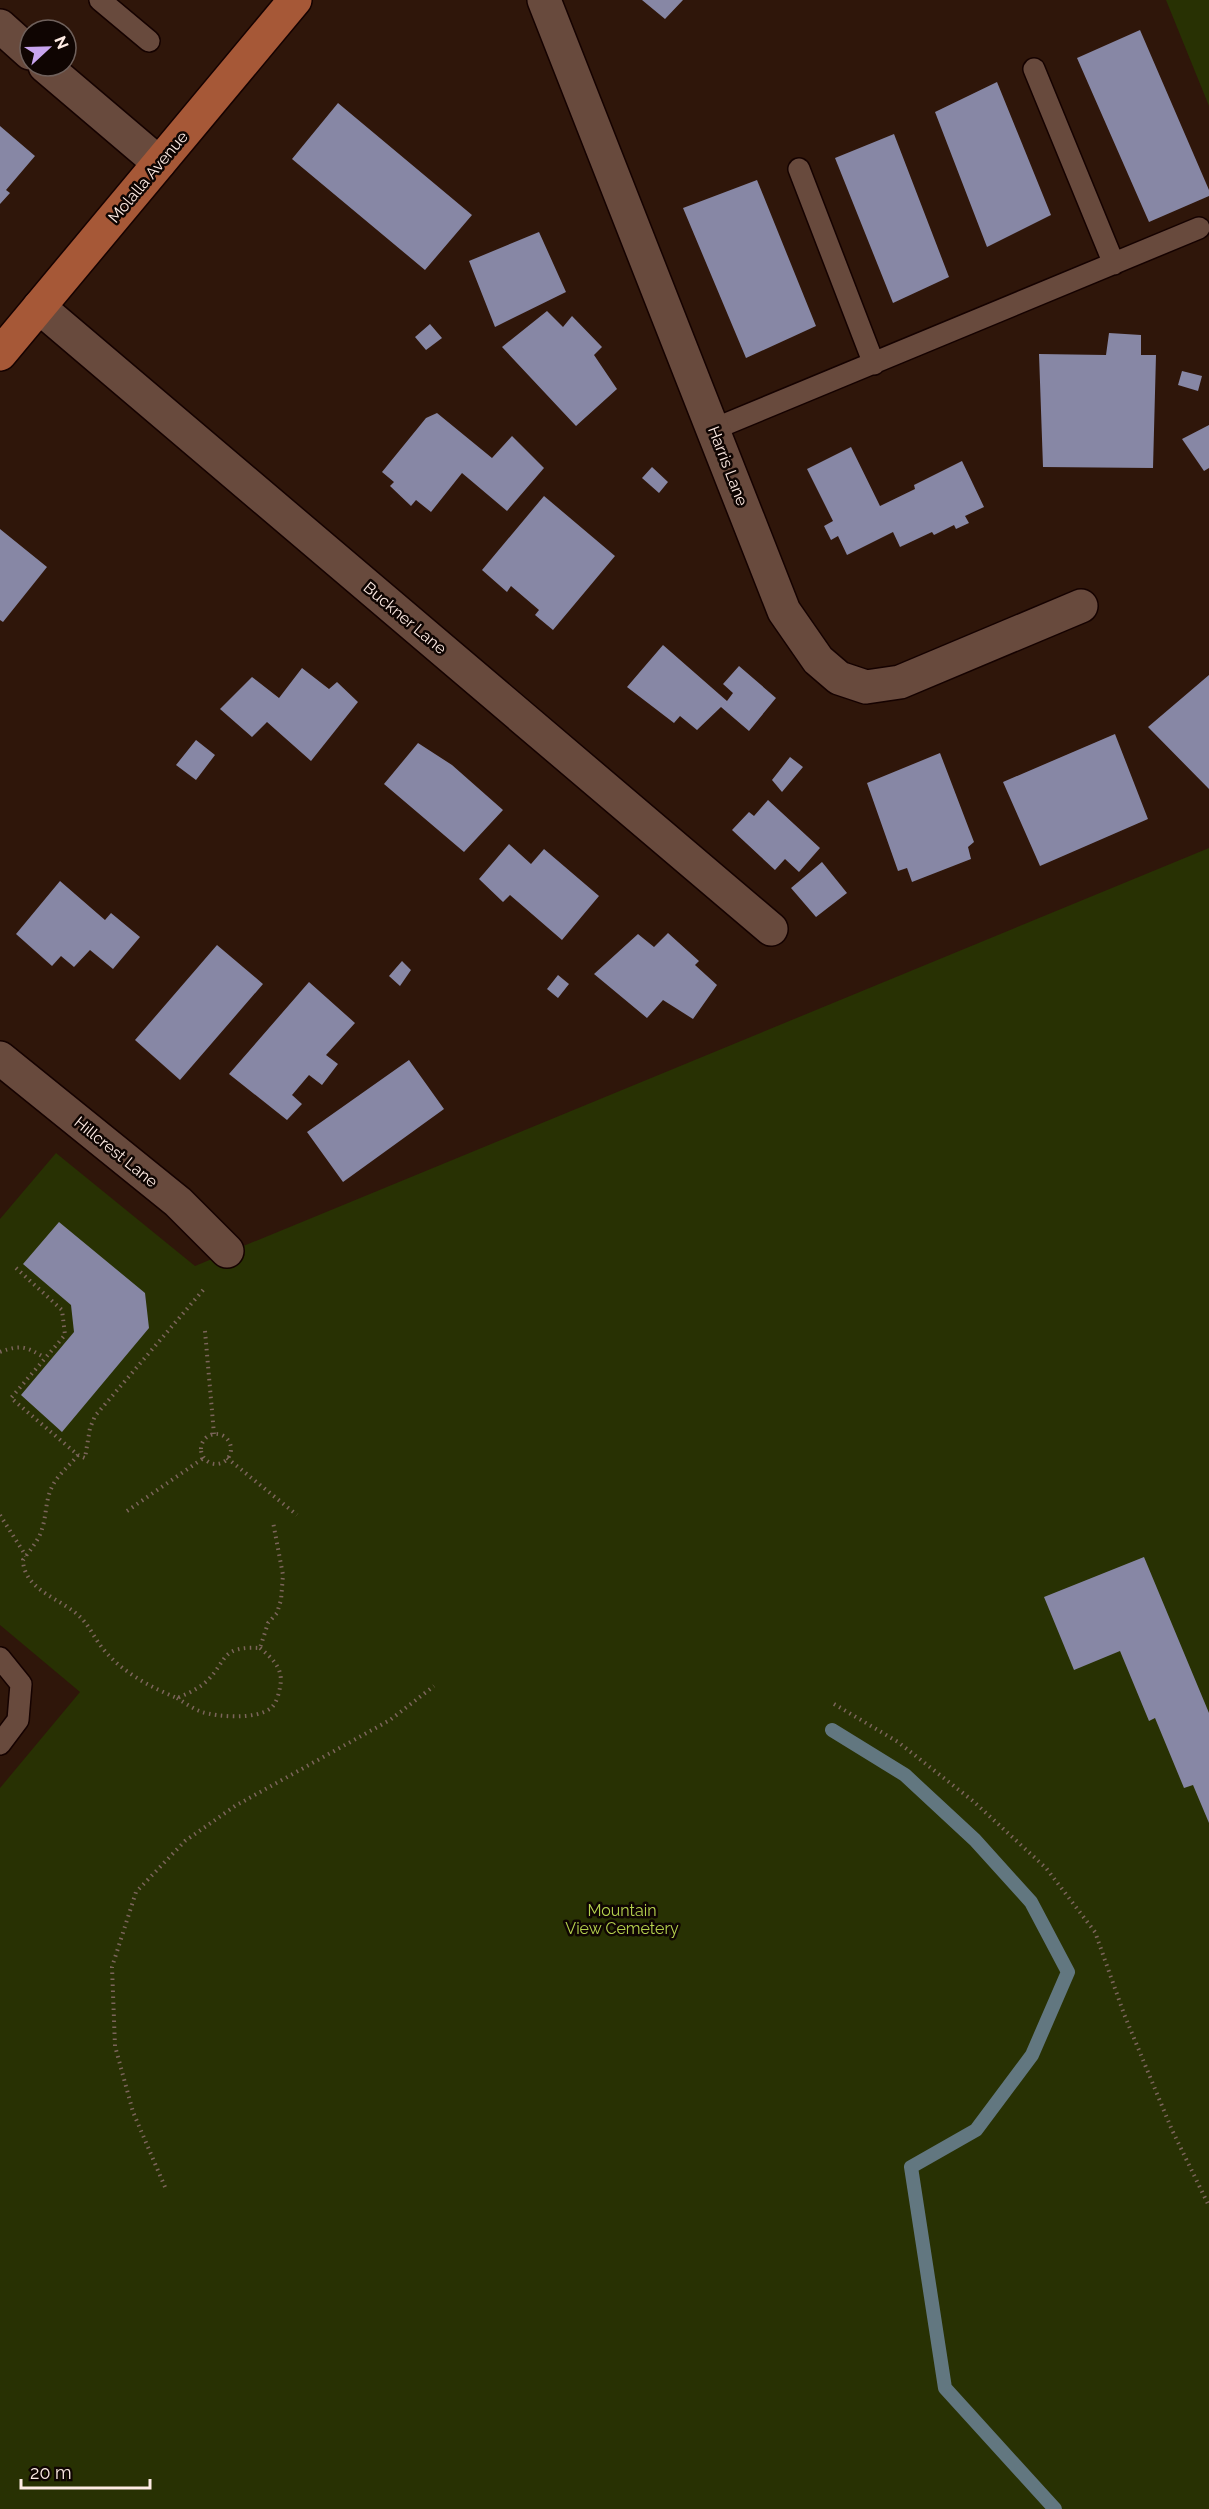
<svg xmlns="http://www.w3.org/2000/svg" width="1209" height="2509" font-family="Raleway,sans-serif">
  <rect width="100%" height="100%" fill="#2f160a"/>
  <path fill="#283103" d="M1166,0H1209V106Z
    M1209,848V2509H0V1788L80,1692L0,1625V1219L56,1153L195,1266Z"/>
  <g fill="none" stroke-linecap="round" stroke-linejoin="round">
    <path stroke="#627780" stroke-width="14" d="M832,1730L905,1775L975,1840L1031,1902L1068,1972L1032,2055L976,2130L911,2167L945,2388L1055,2509"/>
  </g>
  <path fill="#8787a5" d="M642,0H683L665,19Z
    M1140,30L1209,190V196L1149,222L1077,58Z
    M997,82L1051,215L987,247L935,112Z
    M338,103L472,215L425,270L292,159Z
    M0,126L35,156L6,190L10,193L0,204Z
    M894,134L949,277L893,303L835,158Z
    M757,180L816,326L746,358L683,208Z
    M539,232L566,292L495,327L469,261Z
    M547,311L563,327L572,316L602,347L594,355L617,389L576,426L502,347Z
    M430,324L442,338L426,350L415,337Z
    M1109,333L1141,335V355H1156L1153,468L1043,467L1039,354L1106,355Z
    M1182,371L1202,376L1198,391L1178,385Z
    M437,413L492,458L512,436L544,468L507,511L462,473L431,512L416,500L411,506L390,486L394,482L382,472L426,418Z
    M1209,425V468L1204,471L1182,439Z
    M851,447L880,506L915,489L914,485L962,461L984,507L965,516L969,523L956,529L954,525L934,535L932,532L900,547L893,532L847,555L838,536L831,540L824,526L833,521L807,469Z
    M652,467L668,482L659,493L642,478Z
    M544,496L615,556L553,630L535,615L539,610L511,586L507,592L482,570Z
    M0,529L47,567L3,622L0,620Z
    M663,645L727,701L733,693L723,684L739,666L776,698L749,731L721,707L697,730L680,716L674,723L627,687Z
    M302,668L329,689L337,682L358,702L311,761L267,722L252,737L220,709L252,677L279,698Z
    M1209,675V789L1148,727Z
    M1115,734L1148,819L1040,866L1003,782Z
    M196,740L215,755L196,780L176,765Z
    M418,743L452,765L503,810L464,852L384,784Z
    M940,753L974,842L968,847L971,859L912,882L907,868L898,871L867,783Z
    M790,757L803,767L782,792L772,780Z
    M768,800L820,848L799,872L785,859L775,870L732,830L749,812L754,816Z
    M509,844L531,864L544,849L599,896L562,940L510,895L503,902L479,879Z
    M822,862L847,893L816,917L791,888Z
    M60,881L105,920L111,913L140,937L113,969L90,950L74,967L61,956L52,966L16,934Z
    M668,933L699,961L695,965L717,985L693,1019L663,1000L647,1018L594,974L638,934L654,947Z
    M217,945L263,984L180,1080L135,1040Z
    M402,961L411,970L400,986L389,976Z
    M558,975L569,984L558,998L547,989Z
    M309,982L355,1023L326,1055L338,1064L322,1085L309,1075L292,1095L302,1104L287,1120L229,1074Z
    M409,1060L444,1109L343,1182L307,1132Z
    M59,1222L145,1293L149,1328L62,1432L21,1395L74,1332L71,1305L23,1264Z
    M1144,1557L1209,1713V1823L1193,1785L1184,1788L1155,1718L1149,1721L1120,1651L1074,1670L1044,1597Z"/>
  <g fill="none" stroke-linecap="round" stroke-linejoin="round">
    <g stroke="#150200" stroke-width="24">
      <path id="lane" d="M100,0L149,41
        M1034,69L1114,264
        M799,169L874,364
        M714,429L1199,228
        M0,1658L21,1684L18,1720L0,1744"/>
    </g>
    <g stroke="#150200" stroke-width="36">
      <path id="street" d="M544,0L784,611L818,660L839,678L866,687L900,682L1081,606
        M0,26L30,53
        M45,66L159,163
        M39,307L771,929
        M0,1058L178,1202L227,1251"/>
    </g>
    <g stroke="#150200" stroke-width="36">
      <path id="primary" d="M0,354L295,0"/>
    </g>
    <path stroke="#7c655b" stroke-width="4" stroke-dasharray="1.5 4.5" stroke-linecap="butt" d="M16,1268L62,1310L65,1335L11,1398L78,1455L85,1458L90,1428L95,1416L204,1289
      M205,1331L214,1434
      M0,1352C21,1344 27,1347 45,1358
      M201 1449a15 15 0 1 1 30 0a15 15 0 1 1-30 0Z
      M78,1455C71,1464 60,1473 54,1483C45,1498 47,1514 42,1529C39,1540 30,1550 23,1560C24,1592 65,1599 83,1620C91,1629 96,1641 104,1650C122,1672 152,1688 177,1698C187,1694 198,1689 207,1681C228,1660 220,1646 260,1648L268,1623L277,1613L281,1600L283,1575L273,1522
      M227,1458L297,1515
      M127,1511L205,1457
      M0,1515L26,1556
      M177,1698C185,1703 193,1709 202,1712C218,1717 256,1720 271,1708C276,1704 279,1694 280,1687C284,1669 273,1659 260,1648
      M834,1704L898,1742L973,1801L1046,1868L1095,1932L1124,2014L1172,2130L1209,2206
      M165,2187L133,2112L115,2046L112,1967L136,1892L185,1841L235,1806L390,1720L434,1686"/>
    <use href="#lane" stroke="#684a3d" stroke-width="21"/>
    <use href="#street" stroke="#684a3d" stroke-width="33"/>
    <use href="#primary" stroke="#a65837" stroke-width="33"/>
  </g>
  <g text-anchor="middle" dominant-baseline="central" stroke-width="5" stroke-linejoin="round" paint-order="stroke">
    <g font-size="16" fill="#feebe4" stroke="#0f0502">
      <text transform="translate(148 177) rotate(-50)">Molalla Avenue</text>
      <text transform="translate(728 466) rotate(69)">Harris Lane</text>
      <text transform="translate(405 618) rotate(40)">Buckner Lane</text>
      <text transform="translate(116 1152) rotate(39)">Hillcrest Lane</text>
    </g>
    <g font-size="16" fill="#b5d14e" stroke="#0f0502">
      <text x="622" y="1910">Mountain<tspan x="622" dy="18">View Cemetery</tspan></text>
    </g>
  </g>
  <g transform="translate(48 48) rotate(68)"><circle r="28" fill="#0f0502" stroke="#6f615c" stroke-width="1.5"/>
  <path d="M0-4.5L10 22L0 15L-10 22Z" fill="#c8a5ef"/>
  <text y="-9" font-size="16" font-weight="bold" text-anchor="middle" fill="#feebe4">N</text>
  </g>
  <path d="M21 2479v9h129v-9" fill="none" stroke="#feebe4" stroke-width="3"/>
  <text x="30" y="2479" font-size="18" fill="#feebe4" stroke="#0f0502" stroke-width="4.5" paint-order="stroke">20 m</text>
</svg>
